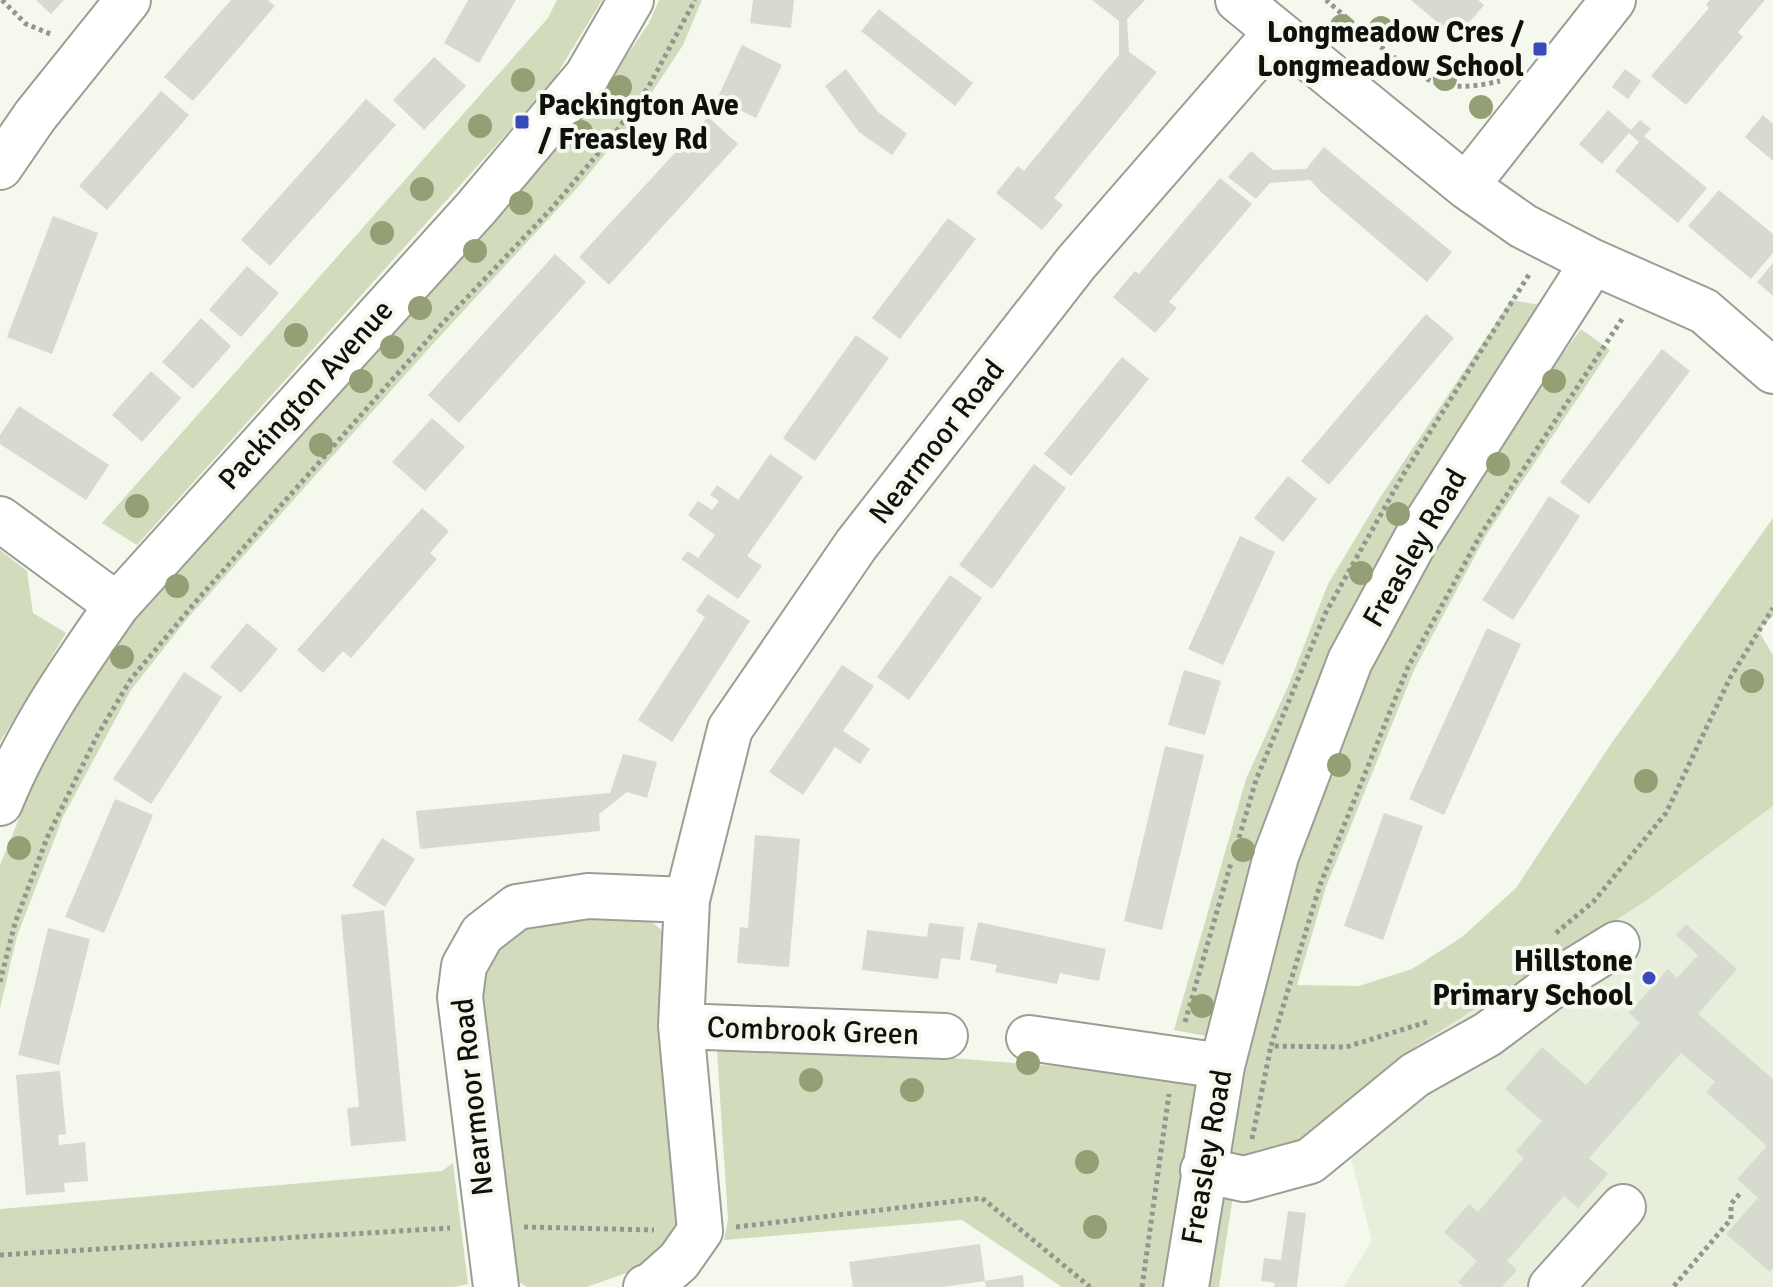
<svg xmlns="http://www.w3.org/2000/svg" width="1773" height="1287" font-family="Signika,sans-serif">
  <rect width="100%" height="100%" fill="#f4f8ed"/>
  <path fill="#e8eedc" d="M1773,806V1287H1343L1372,1241L1347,1142L1404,1054L1646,901Z"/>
  <path fill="#d2dcbd" d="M557,0H602L551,84L137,545L102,523L548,18Z
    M659,0H702L683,45L637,115L579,186L431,346L187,619L131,690L63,817L17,936L0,1008V865L33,785L69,713L130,625L594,103L649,23Z
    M1511,300L1541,305L1442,474L1216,1038L1174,1030L1246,779L1289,684L1328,584L1381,496Z
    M1581,329L1610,350L1485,537L1414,670L1326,887L1297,985L1359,986L1412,969L1462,937L1516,888L1611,744L1773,518V616L1758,630L1773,655V806L1646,901L1404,1054L1347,1142L1220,1163L1276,918L1329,769L1386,638L1486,460Z
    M0,550L27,571L33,613L66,633L0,742Z
    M634,906L667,935L689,1212L660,1261L587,1287H527L519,1282L510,1265L472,982L497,938L527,917Z
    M716,1036L874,1052L1145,1073L1197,1072L1169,1287H1062L962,1220L724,1240L728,1219Z
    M453,1163L468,1284L454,1287H0V1209L442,1171Z
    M1209,1192L1233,1196L1219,1287H1194Z"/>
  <path fill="#d7dacf" d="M36,0H64L51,14Z
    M231,0H268L275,6L193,101L164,77Z
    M468,0H516L479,63L444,43Z
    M753,0H794L791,28L750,23Z
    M1092,0H1145L1127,19L1129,52L1157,72L1054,198L1063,205L1042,230L996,193L1018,166L1024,171L1119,55V21Z
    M1411,0H1478L1484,5L1456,38Z
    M1710,0H1765L1738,32L1743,37L1686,105L1651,76L1709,8L1706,5Z
    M879,9L973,83L955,106L861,31Z
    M742,45L782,65L756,118L717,99Z
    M434,57L466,86L424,130L393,100Z
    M846,69L878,112L907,134L892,155L859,132L825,86Z
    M1625,69L1641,81L1628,99L1612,87Z
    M161,91L189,115L107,210L79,186Z
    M366,99L396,125L270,266L241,240Z
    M1608,110L1631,130L1640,120L1651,129L1644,136L1707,188L1678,223L1615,171L1639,142L1629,133L1602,164L1579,144Z
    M1763,115L1773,124V161L1745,137Z
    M708,117L738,144L609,285L579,257Z
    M1324,147L1452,252L1427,282L1322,193L1310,180L1270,183L1256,199L1228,177L1251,151L1273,170L1306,169Z
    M1220,178L1252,204L1169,302L1177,308L1155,333L1113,297L1135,271L1139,274Z
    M1719,190L1773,234V253L1751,279L1688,226Z
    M53,216L98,233L52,354L7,337Z
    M948,218L976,239L900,339L872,318Z
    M555,254L586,282L459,423L428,395Z
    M1773,263V296L1757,282Z
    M247,266L279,293L241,337L209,310Z
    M1426,314L1454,338L1329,485L1301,461Z
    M201,318L231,346L193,389L162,362Z
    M856,335L889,358L815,461L783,438Z
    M1662,349L1690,371L1589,504L1560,482Z
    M1122,357L1149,379L1071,476L1044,454Z
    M151,371L181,398L142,442L112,415Z
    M19,406L109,465L86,500L0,444V435Z
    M432,418L465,447L425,491L392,462Z
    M770,454L803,477L747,556L762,566L738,599L681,559L688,551L698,558L715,535L688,515L698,501L712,510L719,501L710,495L717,485L738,500Z
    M1034,464L1066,488L992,589L959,565Z
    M1288,476L1317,499L1283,542L1254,518Z
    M1549,496L1580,516L1513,620L1482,600Z
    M422,508L449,531L430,553L437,559L351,658L343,651L323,673L297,650Z
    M1240,536L1275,552L1223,665L1188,649Z
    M950,575L982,598L909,700L877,677Z
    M708,594L750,621L672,742L638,720L705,617L696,611Z
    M247,623L278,649L241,693L210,667Z
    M1487,628L1521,644L1444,815L1409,799Z
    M842,665L874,686L843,731L870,749L860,764L835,747L803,795L769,772Z
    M1184,670L1221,681L1205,735L1168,725Z
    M184,672L222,697L151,804L113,779Z
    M1165,746L1204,755L1162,930L1124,921Z
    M623,754L657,762L647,798L627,792L599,814L600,831L420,849L416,811L610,793Z
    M115,799L153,815L104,933L65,917Z
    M1384,813L1423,826L1383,940L1344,926Z
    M755,835L800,839L789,967L737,963L740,927L748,928Z
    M382,838L415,859L385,907L352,886Z
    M384,910L406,1141L351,1146L347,1108L359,1107L341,915Z
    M978,922L1106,949L1099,981L1060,973L1057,984L995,972L997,965L970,960Z
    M929,923L964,927L960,960L941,958L938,979L862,970L867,930L927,937Z
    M1686,924L1737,969L1698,1014L1773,1079V1268L1770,1272L1726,1234L1758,1198L1737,1179L1767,1146L1706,1092L1715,1082L1681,1053L1589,1158L1608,1174L1578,1208L1564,1196L1507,1261L1517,1270L1502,1287H1464L1458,1282L1477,1261L1444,1232L1469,1204L1478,1212L1524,1158L1516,1151L1542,1121L1505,1089L1542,1047L1586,1085L1640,1023L1629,1013L1668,969L1677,978L1698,955L1676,935Z
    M48,928L90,939L59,1065L18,1055Z
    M60,1071L66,1134L58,1135L59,1145L85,1142L88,1181L64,1183L65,1192L26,1195L16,1075Z
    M1288,1211L1306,1213L1297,1287H1274L1275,1283L1261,1281L1264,1258L1281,1260Z
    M980,1244L985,1281L942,1287H853L849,1262Z
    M1023,1275L1024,1287H986L985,1281Z"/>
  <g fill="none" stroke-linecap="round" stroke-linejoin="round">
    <g stroke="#9b9e94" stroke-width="48">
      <path id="minor" d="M1238,0L1466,186L1523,226L1593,262L1704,311L1773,371
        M0,167L35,116L128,0
        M1466,186L1613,0
        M0,519L117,605
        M0,803C29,731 73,668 117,605L477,207L587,76L631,0
        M681,1026L945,1036
        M1029,1038L1222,1066
        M1203,1170L1244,1179L1310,1161L1415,1075L1488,1034L1568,974L1617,944
        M496,1287L460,997L464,966L482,934L517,907L588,896L687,900
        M646,1287L651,1286L679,1261L700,1231L681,1026L687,900L730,729L856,545L1076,263L1276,33
        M1186,1287L1222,1066L1276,856L1350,661L1416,539L1593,262
        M1551,1287L1623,1207"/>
    </g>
    <path stroke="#92968e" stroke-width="5" stroke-dasharray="4 4" stroke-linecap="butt" d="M2,0L26,24L53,35
      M1326,0C1351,21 1409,75 1437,83C1459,89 1479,86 1500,81
      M1239,838L1256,780L1326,612L1403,475L1530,273
      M1556,933L1594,901L1666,813L1730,678L1773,608
      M0,982L15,923L47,838L97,736L131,679L198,599L439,327L552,208L613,136L649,86L695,0
      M1185,1022L1231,863
      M1427,1022L1346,1047L1271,1046L1320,885L1408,667L1481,534L1624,316
      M1252,1139L1271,1046
      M524,1227L654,1230
      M736,1227L982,1198L1090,1287
      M0,1255L450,1228
      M1674,1286L1731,1219V1204L1741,1192
      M1142,1287L1169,1094"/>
    <use href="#minor" stroke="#fff" stroke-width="44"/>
  </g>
  <g fill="#959f75">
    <circle cx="1342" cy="26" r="12"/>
    <circle cx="1381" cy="28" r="12"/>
    <circle cx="1445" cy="79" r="12"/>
    <circle cx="523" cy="80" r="12"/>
    <circle cx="620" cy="87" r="12"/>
    <circle cx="1481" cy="107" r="12"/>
    <circle cx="480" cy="126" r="12"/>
    <circle cx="581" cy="132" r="12"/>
    <circle cx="422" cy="189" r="12"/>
    <circle cx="521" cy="203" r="12"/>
    <circle cx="382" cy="233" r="12"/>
    <circle cx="475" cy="251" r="12"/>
    <circle cx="420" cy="308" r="12"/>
    <circle cx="296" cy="335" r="12"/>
    <circle cx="392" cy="347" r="12"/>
    <circle cx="361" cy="381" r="12"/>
    <circle cx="1554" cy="381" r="12"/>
    <circle cx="321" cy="445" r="12"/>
    <circle cx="1498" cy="464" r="12"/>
    <circle cx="137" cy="506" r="12"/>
    <circle cx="1398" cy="514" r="12"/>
    <circle cx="1361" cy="573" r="12"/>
    <circle cx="177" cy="586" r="12"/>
    <circle cx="122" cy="657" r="12"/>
    <circle cx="1752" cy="681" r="12"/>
    <circle cx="1339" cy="765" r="12"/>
    <circle cx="1646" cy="781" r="12"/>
    <circle cx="19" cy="848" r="12"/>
    <circle cx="1243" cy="850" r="12"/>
    <circle cx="1202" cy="1006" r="12"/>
    <circle cx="1028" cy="1063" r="12"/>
    <circle cx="811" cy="1080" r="12"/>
    <circle cx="912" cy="1090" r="12"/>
    <circle cx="1087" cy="1162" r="12"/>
    <circle cx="1095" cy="1227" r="12"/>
  </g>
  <g fill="#3a49bc" stroke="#f4f8ed" stroke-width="3">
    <rect x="1532" y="41" width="16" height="16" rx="4"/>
    <rect x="514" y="114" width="16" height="16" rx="4"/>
    <circle cx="1649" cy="978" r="8"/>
  </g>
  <g text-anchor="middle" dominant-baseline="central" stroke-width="8" stroke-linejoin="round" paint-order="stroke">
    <g font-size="30" font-weight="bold" fill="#0f110d" stroke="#f4f8ed" text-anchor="end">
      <text x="1524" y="32">Longmeadow Cres /<tspan x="1524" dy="34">Longmeadow School</tspan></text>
      <text x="538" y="105" text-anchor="start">Packington Ave<tspan x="538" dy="34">/ Freasley Rd</tspan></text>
      <text x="1633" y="961">Hillstone<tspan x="1633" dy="34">Primary School</tspan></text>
    </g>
    <g font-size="30" fill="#0f110d" stroke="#f4f8ed">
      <text transform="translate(306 395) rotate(-48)">Packington Avenue</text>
      <text transform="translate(937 442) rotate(-52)">Nearmoor Road</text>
      <text transform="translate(1415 548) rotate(-60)">Freasley Road</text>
      <text transform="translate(813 1031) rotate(2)">Combrook Green</text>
      <text transform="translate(473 1097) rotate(-96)">Nearmoor Road</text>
      <text transform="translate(1207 1157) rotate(-80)">Freasley Road</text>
    </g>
  </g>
</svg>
